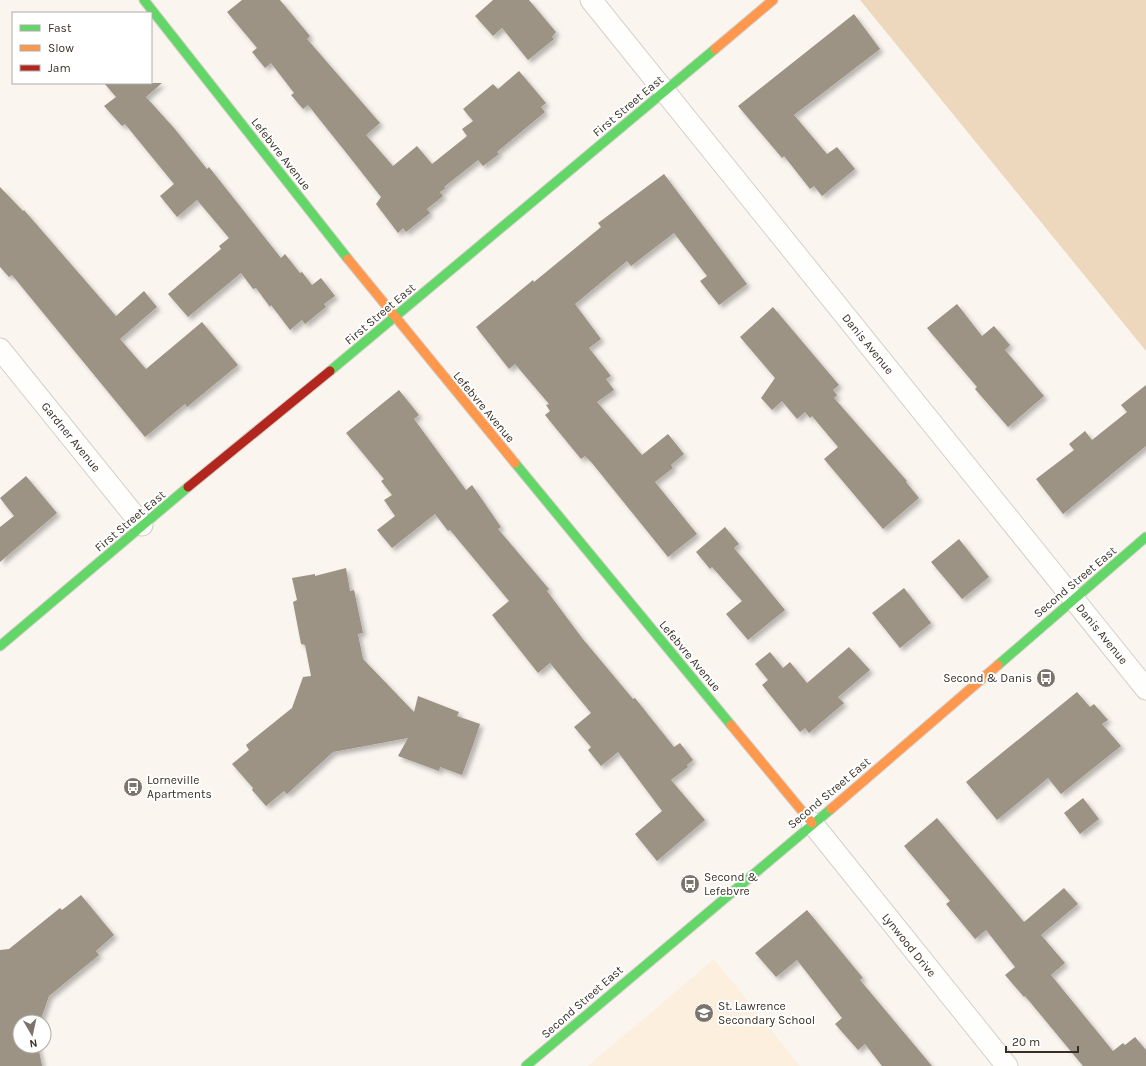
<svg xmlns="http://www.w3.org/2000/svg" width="1146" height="1066" font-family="Karla,sans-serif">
  <defs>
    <filter id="shadow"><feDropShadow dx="3.5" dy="3.5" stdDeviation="2" flood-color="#0004"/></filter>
  </defs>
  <rect width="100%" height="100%" fill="#faf5ef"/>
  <path fill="#fdefde" d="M714,959L800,1066H588Z"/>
  <path fill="#edd8be" d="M860,0H1146V351Z"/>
  <path fill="#9c9384" filter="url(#shadow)" d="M242,0H280L310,36L307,39L380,123L366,135L393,166L417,146L432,164L467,136L462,129L473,121L463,109L493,84L498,89L519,71L546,103L541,107L545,112L497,152L499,154L483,166L478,160L444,187L446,188L440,192L443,196L427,209L430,213L406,232L403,228L398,233L376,204L381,197L348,155L308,105L303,109L291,95L294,93L271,63L265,68L252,52L257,48L227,12Z
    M493,0H529L556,32L552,37L554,39L528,60L502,28L493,36L475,16Z
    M854,14L880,49L794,115L827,154L837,147L855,169L822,196L814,186L810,189L784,156L782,158L738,106Z
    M104,83H162L146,97L174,128L207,169L209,167L281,258L285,254L300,273L302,272L312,285L321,278L335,296L324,304L326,307L305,324L302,320L290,330L271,305L270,307L256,288L253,289L241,273L188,317L168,294L221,249L219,246L229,238L197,200L177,217L160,196L174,184L125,124L122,126L104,106L116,97Z
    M664,174L747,284L719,305L700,281L707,276L674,233L631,266L627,261L575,304L601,339L589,348L611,376L606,379L614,390L597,402L642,455L668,434L684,454L671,465L673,468L655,482L697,534L668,557L592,463L585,456L581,459L558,431L545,415L550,411L546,405L549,404L515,364L509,369L476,327L533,280L534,282L601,227L598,223Z
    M0,187L23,211L24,210L116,316L144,291L157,307L120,339L146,369L202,322L238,365L187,407L185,404L145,437L12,275L9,277L0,267Z
    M957,304L982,336L994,326L1010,345L1005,350L1044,396L1008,427L975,389L977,387L927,328Z
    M773,307L839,385L833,390L837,395L834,398L907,481L906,482L919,498L883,529L824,459L838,447L812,416L810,418L805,412L797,419L782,401L772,410L761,398L775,378L740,337Z
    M1146,385V446L1063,514L1036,479L1074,450L1069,444L1085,431L1092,440L1127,412L1121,405Z
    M399,390L419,415L414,419L466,490L472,485L501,527L498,529L549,589L547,591L582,638L633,699L635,698L674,747L680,743L693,760L687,765L688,767L671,780L705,820L657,861L635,834L662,811L618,752L601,766L588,750L591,747L574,727L591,713L550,663L538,673L492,615L509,601L450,530L448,531L435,514L392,548L377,530L395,516L384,500L392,495L381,481L384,479L346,433Z
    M26,476L57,513L0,562V527L14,516L0,498Z
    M725,527L739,544L734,548L785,610L748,640L726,614L742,601L712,567L710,569L696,552Z
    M959,539L989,577L962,599L931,562Z
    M346,568L350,591L354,590L363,633L358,634L363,659L414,712L418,696L459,712L457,716L480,724L473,745L462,775L440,767L439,771L398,756L408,738L333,752L287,794L284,791L266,806L252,790L253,788L232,764L249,750L246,745L292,708L303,677L311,676L305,645L301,644L293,602L297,600L292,578L315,574V576Z
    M904,588L931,623L900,648L872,613Z
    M849,647L870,670L838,697L844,703L809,733L805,728L800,732L762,685L768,680L755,664L770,652L783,668L790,662L807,683Z
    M1077,692L1090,707L1094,704L1108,720L1102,724L1121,746L1061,794L1048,778L997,820L966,782Z
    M1083,798L1099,819L1080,834L1064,813Z
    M937,818L1024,922L1064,888L1078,904L1041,935L1065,963L1051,975L1113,1051L1123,1043L1125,1045L1135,1037L1146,1050V1066H1083L1025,996L1024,997L1005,975L1015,967L986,930L975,939L946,904L950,901L904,846Z
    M81,895L114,935L96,951L99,955L49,996L40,1022H20V1046H38L42,1066H0V950L9,949L60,908L62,910Z
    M807,910L863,978L860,980L932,1066H882L865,1044L858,1050L835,1024L842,1018L797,960L776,977L755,953Z"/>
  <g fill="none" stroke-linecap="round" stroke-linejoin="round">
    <g stroke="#d5cfc7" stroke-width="23">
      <path id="street" d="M591,0L1146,689
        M0,349L142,525
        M812,823L1007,1066"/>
    </g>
    <g stroke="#d5cfc7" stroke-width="11">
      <path id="fast" d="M144,0L348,259
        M330,371L715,49
        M515,463L731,725
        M0,646L188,487
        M998,665L1146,537
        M526,1066L831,809"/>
    </g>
    <g stroke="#d5cfc7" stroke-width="11">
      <path id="slow" d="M715,49L773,0
        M348,259L515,463
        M731,725L812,823
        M831,809L998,665"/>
    </g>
    <g stroke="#d5cfc7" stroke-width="11">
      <path id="jam" d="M188,487L330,371"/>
    </g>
    <use href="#street" stroke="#fefefd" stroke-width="21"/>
    <use href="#fast" stroke="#63d668" stroke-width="9"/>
    <use href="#slow" stroke="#ff974d" stroke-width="9"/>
    <use href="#jam" stroke="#b3261e" stroke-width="9"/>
  </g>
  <defs>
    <g id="bus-disc" transform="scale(1)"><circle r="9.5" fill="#7b746c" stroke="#fff"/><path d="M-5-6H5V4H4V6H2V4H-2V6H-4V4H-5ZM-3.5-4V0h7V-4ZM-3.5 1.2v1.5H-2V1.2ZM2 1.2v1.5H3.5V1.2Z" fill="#fff"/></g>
    <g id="school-disc" transform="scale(1)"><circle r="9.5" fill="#7b746c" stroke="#fff"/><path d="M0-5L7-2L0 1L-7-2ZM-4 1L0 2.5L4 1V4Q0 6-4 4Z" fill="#fff"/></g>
  </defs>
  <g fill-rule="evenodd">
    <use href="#bus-disc" x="1046" y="678"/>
    <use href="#bus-disc" x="133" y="787"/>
    <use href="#bus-disc" x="690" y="884"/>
    <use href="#school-disc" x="704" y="1013"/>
  </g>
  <g text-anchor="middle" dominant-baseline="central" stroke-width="4" stroke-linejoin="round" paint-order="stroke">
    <g font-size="12" fill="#372f25" stroke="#fff">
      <text transform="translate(628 106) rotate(-40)">First Street East</text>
      <text transform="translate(281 154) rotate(52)">Lefebvre Avenue</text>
      <text transform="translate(380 314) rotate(-40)">First Street East</text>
      <text transform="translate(868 344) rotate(51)">Danis Avenue</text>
      <text transform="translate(484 407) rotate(50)">Lefebvre Avenue</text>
      <text transform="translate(71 437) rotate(51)">Gardner Avenue</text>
      <text transform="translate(130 521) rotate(-40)">First Street East</text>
      <text transform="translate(1075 582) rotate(-40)">Second Street East</text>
      <text transform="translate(1102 634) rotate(51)">Danis Avenue</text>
      <text transform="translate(690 656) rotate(50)">Lefebvre Avenue</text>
      <text transform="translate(829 793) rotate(-40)">Second Street East</text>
      <text transform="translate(909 945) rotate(51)">Lynwood Drive</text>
      <text transform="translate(582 1002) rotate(-41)">Second Street East</text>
    </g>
    <g font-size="12" fill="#372f25" stroke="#fff" text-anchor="start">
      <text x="1032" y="678" text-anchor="end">Second &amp; Danis</text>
      <text x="147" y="780">Lorneville<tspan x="147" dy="14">Apartments</tspan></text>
      <text x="704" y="877">Second &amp;<tspan x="704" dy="14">Lefebvre</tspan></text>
      <text x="718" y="1006">St. Lawrence<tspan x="718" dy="14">Secondary School</tspan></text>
    </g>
  </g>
  <rect x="12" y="12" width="140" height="72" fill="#ffffff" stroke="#afaca8"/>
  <rect x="20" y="25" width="20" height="6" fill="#63d668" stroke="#afaca8"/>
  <text x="48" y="32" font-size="12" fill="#372f25">Fast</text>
  <rect x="20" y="45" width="20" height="6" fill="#ff974d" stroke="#afaca8"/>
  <text x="48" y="52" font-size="12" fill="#372f25">Slow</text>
  <rect x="20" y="65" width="20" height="6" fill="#b3261e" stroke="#afaca8"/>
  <text x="48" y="72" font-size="12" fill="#372f25">Jam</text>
  <g transform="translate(32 1034) rotate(171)"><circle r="19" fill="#ffffff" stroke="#afaca8"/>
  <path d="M0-3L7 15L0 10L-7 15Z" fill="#7b746c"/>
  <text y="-6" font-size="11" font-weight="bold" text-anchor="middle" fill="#372f25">N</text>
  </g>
  <path d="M1006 1046v6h72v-6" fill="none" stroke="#372f25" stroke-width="2"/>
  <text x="1012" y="1046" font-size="12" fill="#372f25" stroke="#ffffff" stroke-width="3" paint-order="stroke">20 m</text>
</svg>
